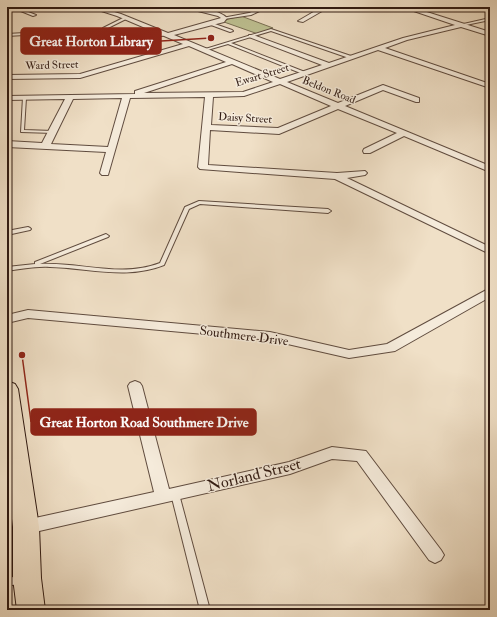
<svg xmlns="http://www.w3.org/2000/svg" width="497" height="617" font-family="'IM FELL Double Pica',serif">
  <rect width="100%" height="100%" fill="#f0e0c7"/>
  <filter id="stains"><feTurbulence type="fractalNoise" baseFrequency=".005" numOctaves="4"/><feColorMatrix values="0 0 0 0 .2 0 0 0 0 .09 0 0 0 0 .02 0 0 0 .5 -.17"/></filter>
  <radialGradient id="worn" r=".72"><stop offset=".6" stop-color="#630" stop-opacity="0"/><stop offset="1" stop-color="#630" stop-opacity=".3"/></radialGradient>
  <path fill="#bec192" stroke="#776e52" d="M241,16L273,28L258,34L224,22L228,19Z"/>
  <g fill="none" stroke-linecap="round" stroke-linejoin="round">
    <g stroke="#604c3f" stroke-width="2">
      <path id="lane" d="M11,7H15L36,15L33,16Z
        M264,7H268L251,15L224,19L222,18L249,13Z
        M125,17L128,18L106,29L103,28Z
        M490,18V20L461,26L459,25Z
        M212,23L232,30L233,31L230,32L211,25Z
        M271,29L351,56L352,57L349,58L271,31L231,43L305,72V74H303L228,44L204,51L202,50Z
        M60,31V33H59L7,36V34Z
        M164,33H165V35L139,42L137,41Z
        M23,97L26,98L24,130L53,131L55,132L54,133L21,132Z
        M199,201L328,209L331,211L328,213L200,204L189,209L164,265C127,280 89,268 50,267C36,266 21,269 7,271V267L35,264V262L106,234L109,236L108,237L40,264C80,262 121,278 160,263L185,207Z
        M28,227L30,228L31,229L30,230L7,235V231Z
        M175,491L178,492L179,494L210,610H200L171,494L172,492Z
        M20,576L23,577L24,580L23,583L7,586V578Z"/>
    </g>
    <g stroke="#604c3f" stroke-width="2">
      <path id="street" d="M89,7H98L121,14L168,33L221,18L218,16L182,7C194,7 219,9 227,18L224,22L174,35L280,79L322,65L249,37V35H253L329,63L403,38L455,25L402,7H411L490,32V36L461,27L407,40L385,48L490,84V88L378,50L287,82L338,103L383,85L419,98V102H416L383,90L345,106L490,166V172L404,136L370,153H364L363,151L364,149L397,133L338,109L279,134L210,130L208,165L337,173L365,171L367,173L365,175L347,178L490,247V254L335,179L200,169L198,167L205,97L130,98L108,175H102L100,173L106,152L7,147V141L42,143L65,99L7,100V96L135,94V91L226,62L189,46L80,78L7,79V75L80,74L183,44L117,16ZM232,64L273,82L243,92L144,93ZM280,84L331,106L278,128L211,125L213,97L244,96ZM122,98L108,147L51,144L73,99Z
        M322,7H329L303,22L298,21Z
        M490,288V297L395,351L349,358L270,340L28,318L7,323V315L28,310L270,332L349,350L387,344Z
        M135,381L140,383L142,386L169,489L289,462L332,447L366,451L441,550L444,555L441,560L435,563L429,560L357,461L332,459L290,474L26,534L20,532L18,527L20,522L26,520L154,492L128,386L130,383Z"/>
    </g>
    <g stroke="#301a12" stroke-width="2">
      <path id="primary" d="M7,381L15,384L18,389L39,527L41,578L45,610H17L13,578V527L7,478Z"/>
    </g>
    <use href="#lane" fill="#f5ebdb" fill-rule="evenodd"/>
    <use href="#street" fill="#f5ebdb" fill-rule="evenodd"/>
    <use href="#primary" fill="#f0e0c7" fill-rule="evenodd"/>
  </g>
  <g text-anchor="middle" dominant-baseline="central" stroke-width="3" stroke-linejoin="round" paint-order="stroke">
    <g font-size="11" fill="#301a12" stroke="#f5ebdb">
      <text transform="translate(52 65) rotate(-2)">Ward Street</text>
      <text transform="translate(262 75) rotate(-17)">Ewart Street</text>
      <text transform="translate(329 90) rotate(22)">Beldon Road</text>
      <text transform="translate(245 118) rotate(3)">Daisy Street</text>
    </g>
    <g font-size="13" fill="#301a12" stroke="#f5ebdb">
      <text transform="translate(244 336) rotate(7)">Southmere Drive</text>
    </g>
    <g font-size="16" fill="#301a12" stroke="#f5ebdb">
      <text transform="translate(254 475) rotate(-14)">Norland Street</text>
    </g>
  </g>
  <path fill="none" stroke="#8f2418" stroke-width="1.5" d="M211 38L161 41M22 355L31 422"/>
  <g fill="#8f2418" stroke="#f5ebdb" stroke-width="1.5">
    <circle cx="211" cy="38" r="4"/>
    <circle cx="22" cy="355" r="4"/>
  </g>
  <g fill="#8f2418" stroke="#8f2418" stroke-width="1.5">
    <rect x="21" y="28" width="140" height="26" rx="4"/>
    <rect x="31" y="409" width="225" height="26" rx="4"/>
  </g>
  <g font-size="14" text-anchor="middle" font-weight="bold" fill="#fff">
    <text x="91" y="46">Great Horton Library</text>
    <text x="144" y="427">Great Horton Road Southmere Drive</text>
  </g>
  <rect width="497" height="617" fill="none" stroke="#f0e0c7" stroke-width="24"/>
  <rect x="8" y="8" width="481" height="601" fill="none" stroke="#301a12" stroke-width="2"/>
  <rect x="12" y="12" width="473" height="593" fill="none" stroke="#301a12"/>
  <rect width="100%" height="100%" filter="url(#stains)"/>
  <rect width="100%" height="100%" fill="url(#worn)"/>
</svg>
